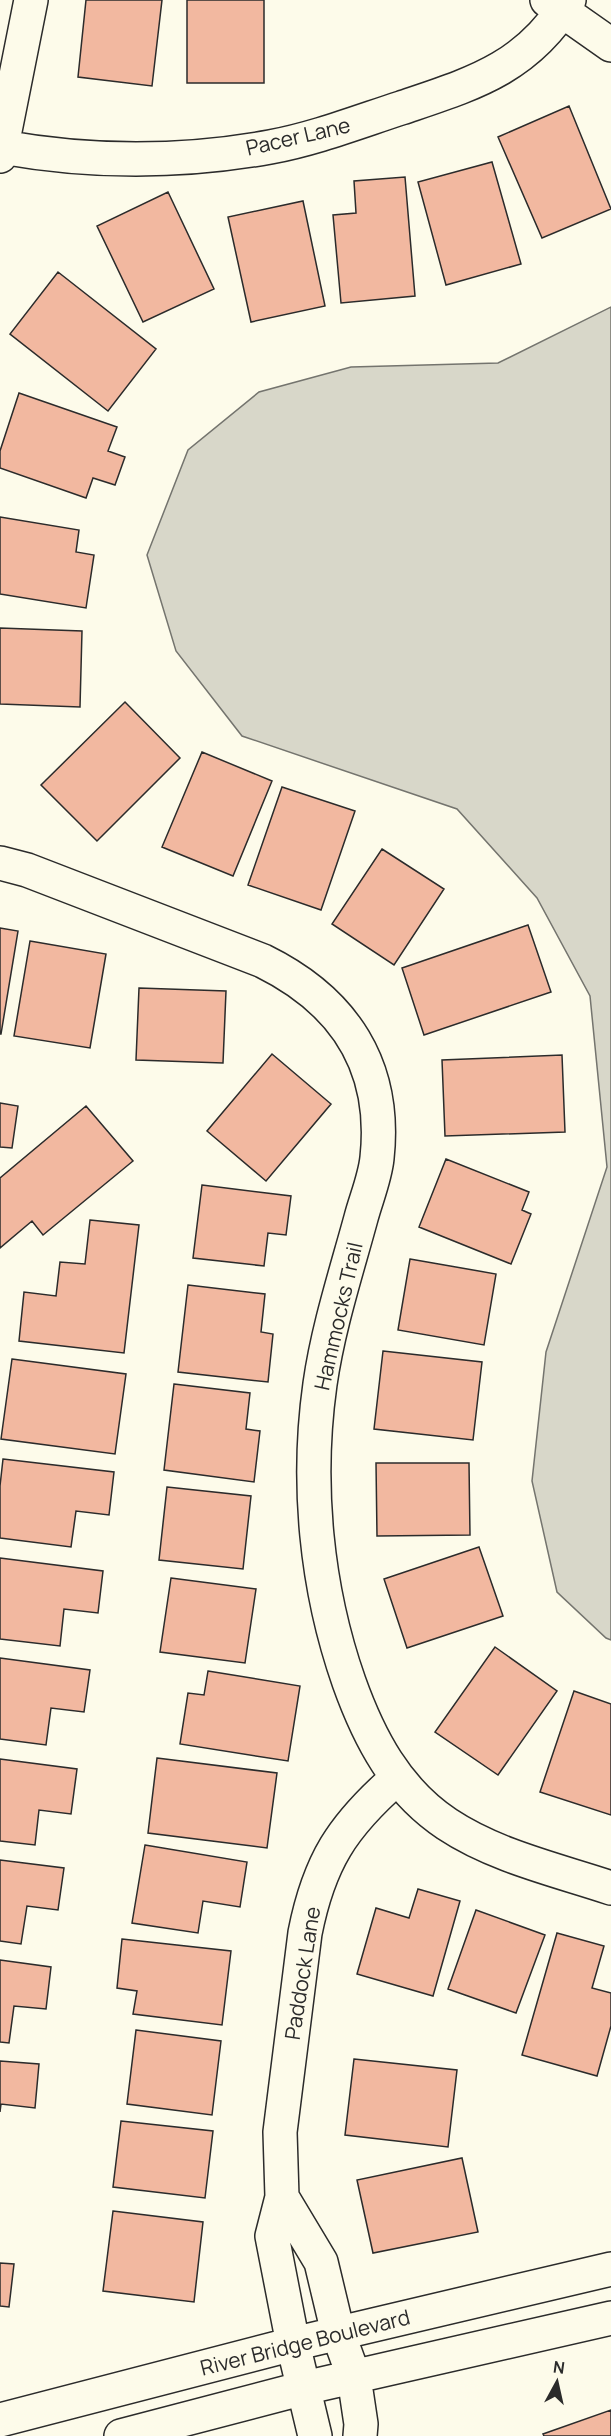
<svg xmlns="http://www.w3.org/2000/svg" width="611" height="2436" font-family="Manrope,sans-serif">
  <rect width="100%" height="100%" fill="#fdfbea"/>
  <path fill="#d8d7c9" stroke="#74746e" stroke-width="1.5" d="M611,307V1640L606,1638L557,1592L532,1481L546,1352L607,1167L590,996L537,898L457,809L242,736L176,651L147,555L188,450L259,392L351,367L498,363Z"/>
  <path fill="#f2b8a0" stroke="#2b2b2b" stroke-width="1.5" d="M86,0H162L152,86L78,77Z
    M187,0H264V83H187Z
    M569,106L611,209L542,238L498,137Z
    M492,162L521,264L446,285L418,182Z
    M405,177L415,296L341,303L333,215L356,213L354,181Z
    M168,192L214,289L143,322L97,226Z
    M303,201L325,306L251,322L228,217Z
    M58,272L156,349L108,411L10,334Z
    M19,393L117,427L108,451L125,457L115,485L93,478L86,498L0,468V451Z
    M0,517L79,530L76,552L94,555L86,608L0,594Z
    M0,628L82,631L80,707L0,704Z
    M125,702L180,758L97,841L41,785Z
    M202,752L272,781L233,876L162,847Z
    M282,787L355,811L321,910L248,885Z
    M382,849L444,889L394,965L332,924Z
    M528,925L551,992L424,1035L402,968Z
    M0,928L18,931L1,1034H0Z
    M30,941L106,954L90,1048L14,1036Z
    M139,988L226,991L223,1063L136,1060Z
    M272,1054L331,1104L266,1181L207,1131Z
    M562,1055L565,1132L445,1136L442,1060Z
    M0,1103L18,1106L12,1148L0,1147Z
    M86,1106L133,1161L43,1235L32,1221L0,1248V1178Z
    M446,1159L529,1192L522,1210L531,1214L511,1264L419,1227Z
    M202,1185L291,1196L286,1235L268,1233L264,1266L193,1258Z
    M90,1220L139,1225L124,1353L19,1341L24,1292L56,1296L60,1262L85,1264Z
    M410,1259L496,1274L484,1345L398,1330Z
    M188,1285L265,1294L261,1332L273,1334L268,1382L178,1372Z
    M383,1351L482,1362L473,1440L374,1429Z
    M12,1359L126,1374L115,1454L1,1439Z
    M174,1384L250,1393L246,1429L260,1431L254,1482L164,1470Z
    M3,1459L114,1472L109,1515L76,1511L71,1547L0,1538V1486Z
    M376,1463H469L470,1535L377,1536Z
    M167,1487L251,1496L243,1569L159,1560Z
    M479,1547L503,1616L407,1648L384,1579Z
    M0,1558L103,1571L98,1613L64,1609L60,1646L0,1639Z
    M171,1578L256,1589L245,1663L160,1652Z
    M495,1647L557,1691L498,1775L435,1732Z
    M0,1658L90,1670L84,1712L51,1708L46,1745L0,1739Z
    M208,1671L300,1686L288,1761L180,1744L188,1693L204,1695Z
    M574,1691L611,1704V1815L540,1792Z
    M157,1758L277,1773L267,1848L148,1833Z
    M0,1759L77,1769L71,1814L39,1810L35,1845L0,1841Z
    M145,1845L247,1862L240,1907L203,1901L198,1933L132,1923Z
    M0,1860L64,1868L58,1910L27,1906L21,1944L0,1941Z
    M418,1889L460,1901L433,1996L357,1974L376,1908L409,1918Z
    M476,1910L545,1935L516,2013L448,1989Z
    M557,1933L604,1946L592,1988L611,1993V2026L597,2076L522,2055Z
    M122,1939L231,1951L222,2025L133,2014L137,1991L117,1988Z
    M0,1960L51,1967L46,2009L14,2006L9,2043L0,2042Z
    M136,2030L221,2041L212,2115L127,2104Z
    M354,2059L457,2070L448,2147L345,2135Z
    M0,2061L39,2064L35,2108L1,2104L0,2112Z
    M121,2121L213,2131L205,2198L113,2187Z
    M462,2158L478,2232L373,2253L357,2180Z
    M113,2211L203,2222L194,2302L103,2291Z
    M0,2263L14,2264L9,2307L0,2306Z
    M611,2410V2436H544L543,2434Z"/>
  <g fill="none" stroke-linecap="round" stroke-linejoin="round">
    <g stroke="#2b2b2b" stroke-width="36">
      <path id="street" d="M547,0L611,45
        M2,147C91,163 181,163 270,147C314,139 358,122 401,108C472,84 527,69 569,0
        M0,156L31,0
        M0,863L27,870L263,961C344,1001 387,1066 377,1158C375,1178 366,1199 361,1218C346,1273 328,1328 320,1384C306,1483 316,1588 349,1682C369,1738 396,1790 447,1824C495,1856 557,1870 611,1888
        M282,2197L321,2262L338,2333L354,2377L361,2424L360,2436
        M0,2420L293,2344L611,2269
        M121,2436L304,2388L611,2318
        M315,2436L293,2344L272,2236L282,2197L280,2132L305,1933C319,1862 342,1826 397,1778"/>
    </g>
    <use href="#street" stroke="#fdfbea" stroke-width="33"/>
  </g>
  <g text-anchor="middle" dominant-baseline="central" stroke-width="4.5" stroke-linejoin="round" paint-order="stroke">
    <g font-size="21" fill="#2b2b2b" stroke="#fdfbea">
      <text transform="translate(298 136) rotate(-13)">Pacer Lane</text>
      <text transform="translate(338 1316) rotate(-77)">Hammocks Trail</text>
      <text transform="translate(302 1973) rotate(-81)">Paddock Lane</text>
      <text transform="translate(305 2342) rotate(-14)">River Bridge Boulevard</text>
    </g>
  </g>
  <g transform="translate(557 2382) rotate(8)" stroke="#fdfbea" stroke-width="4.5" paint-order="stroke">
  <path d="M0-4.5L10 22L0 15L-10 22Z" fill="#2b2b2b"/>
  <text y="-9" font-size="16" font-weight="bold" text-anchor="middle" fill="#2b2b2b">N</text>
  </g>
</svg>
